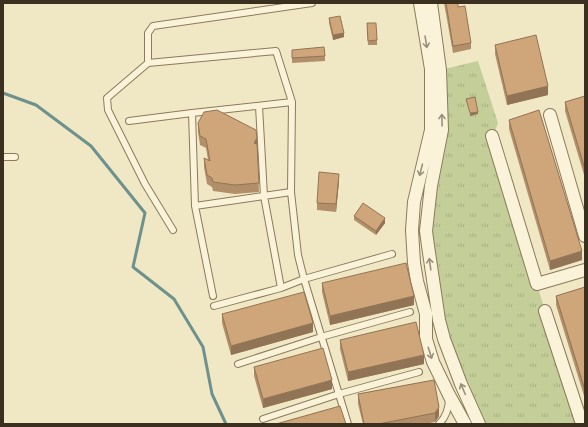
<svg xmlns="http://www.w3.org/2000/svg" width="588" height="427" font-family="Spectral,serif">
  <defs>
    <pattern id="park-tufts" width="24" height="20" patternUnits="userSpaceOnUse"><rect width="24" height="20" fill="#c3ce99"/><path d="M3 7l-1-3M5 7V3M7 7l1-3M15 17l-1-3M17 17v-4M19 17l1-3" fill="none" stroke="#a8b183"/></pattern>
  </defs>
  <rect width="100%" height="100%" fill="#f0e7c5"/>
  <path fill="url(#park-tufts)" d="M478,61L498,123L493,136L545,311L582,424H479L452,364L428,246L440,70Z"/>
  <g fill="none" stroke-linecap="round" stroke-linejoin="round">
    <path stroke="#6d928d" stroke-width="3" d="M3,93L36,105L91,146L145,213L133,267L174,299L203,347L212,394L226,424"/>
    <g stroke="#8b7a5b" stroke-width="8">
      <path id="lane" d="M148,63L276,51L292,102L291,192L298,255L304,279L348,424
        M259,106L264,196L281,288
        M192,113L195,206L213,296
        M129,121L192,113L292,102
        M3,157H15
        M195,206L291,192
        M173,230L145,184L108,110L107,98L148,63V33L153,26L312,3
        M214,306L281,288L304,279L392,254
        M238,364L321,337L410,312
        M263,419L339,394L419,372
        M439,424C446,417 449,408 449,398"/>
    </g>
    <g stroke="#8b7a5b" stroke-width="14">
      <path id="street" d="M420,3L431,69V130L414,202L412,230L414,263L417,281L426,314V339L433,362L449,395L465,424
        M431,3L440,70L442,130L431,186L426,231L428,246L439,320L444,339L461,384L479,424
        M550,115L585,236
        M492,136L537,284L585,270
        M545,311L582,424"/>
    </g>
    <use href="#lane" stroke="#faf3d9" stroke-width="6"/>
    <use href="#street" stroke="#faf3d9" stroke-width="12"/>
  </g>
  <path fill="#b28f69" d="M444,3H458V7L471,43V49L453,53Z
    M329,18L344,37L333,40L329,23Z
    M367,28L377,40V45H368Z
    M495,45L548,95L507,105L495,54Z
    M292,50L325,56V61L292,63Z
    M585,96V178L565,111V102Z
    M509,120L582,260L550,270L509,129Z
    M198,123L257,144L259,192L235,194L213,191L212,187L207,184L204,167V158L208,160L206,148L200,145L198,132Z
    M339,181L336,212L317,210V203Z
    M354,216L385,223L376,235L354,220Z
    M322,283L414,305L330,325L322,292Z
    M585,287V399L556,305V296Z
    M222,314L313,332L231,355L222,323Z
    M340,340L424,364L348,381L340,349Z
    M254,367L332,389L263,408L254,376Z
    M434,380L439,416L435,422L425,424H363L358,404V394Z"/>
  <path fill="#917455" d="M344,33V37L333,40V35Z
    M548,86V95L507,105V96Z
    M478,112V114L470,116V113Z
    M257,138V147L254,143Z
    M339,174V181L336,212V204Z
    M385,218V223L376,235V231Z
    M582,251V260L550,270V261Z
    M414,296V305L330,325V316Z
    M313,323V332L231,355V346Z
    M424,355V364L348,381V372Z
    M332,380V389L263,408V399Z
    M439,407V416L435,422V413Z"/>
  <path fill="#cfa67a" stroke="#917455" d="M446,3H458V7L465,6L471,43L453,46Z
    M340,16L344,33L333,35L329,18Z
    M367,23H376L377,40L368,41Z
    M536,35L548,86L507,96L495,45Z
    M324,47L325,56L292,58V50Z
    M585,96V169L565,102Z
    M475,97L478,112L470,113L466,99Z
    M217,110L256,130L257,138L254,143L257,144L259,183L235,185L213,182L212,178L207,175L204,158L210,161L206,139L200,136L198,123L204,112Z
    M539,110L582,251L550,261L509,120Z
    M319,172L339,174L336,204L317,203Z
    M363,203L385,218L376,231L354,216Z
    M406,263L414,296L330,316L322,283Z
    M585,287V390L556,296Z
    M304,292L313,323L231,346L222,314Z
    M416,322L424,355L348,372L340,340Z
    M323,348L332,380L263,399L254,367Z
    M434,380L439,407L435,413L378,424H364L358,394Z
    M340,406L346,424H276Z"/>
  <defs><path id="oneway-shaft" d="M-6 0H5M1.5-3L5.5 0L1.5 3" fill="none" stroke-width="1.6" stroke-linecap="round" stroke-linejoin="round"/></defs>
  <g stroke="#9a917c">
    <use href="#oneway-shaft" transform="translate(426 42) rotate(81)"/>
    <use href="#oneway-shaft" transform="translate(442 120) rotate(-91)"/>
    <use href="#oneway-shaft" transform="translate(421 170) rotate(104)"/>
    <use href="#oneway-shaft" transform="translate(430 264) rotate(-98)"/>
    <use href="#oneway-shaft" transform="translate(430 353) rotate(73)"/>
    <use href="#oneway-shaft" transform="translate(463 389) rotate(-113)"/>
  </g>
  <rect width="588" height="427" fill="none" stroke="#3b2f1f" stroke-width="8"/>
</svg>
